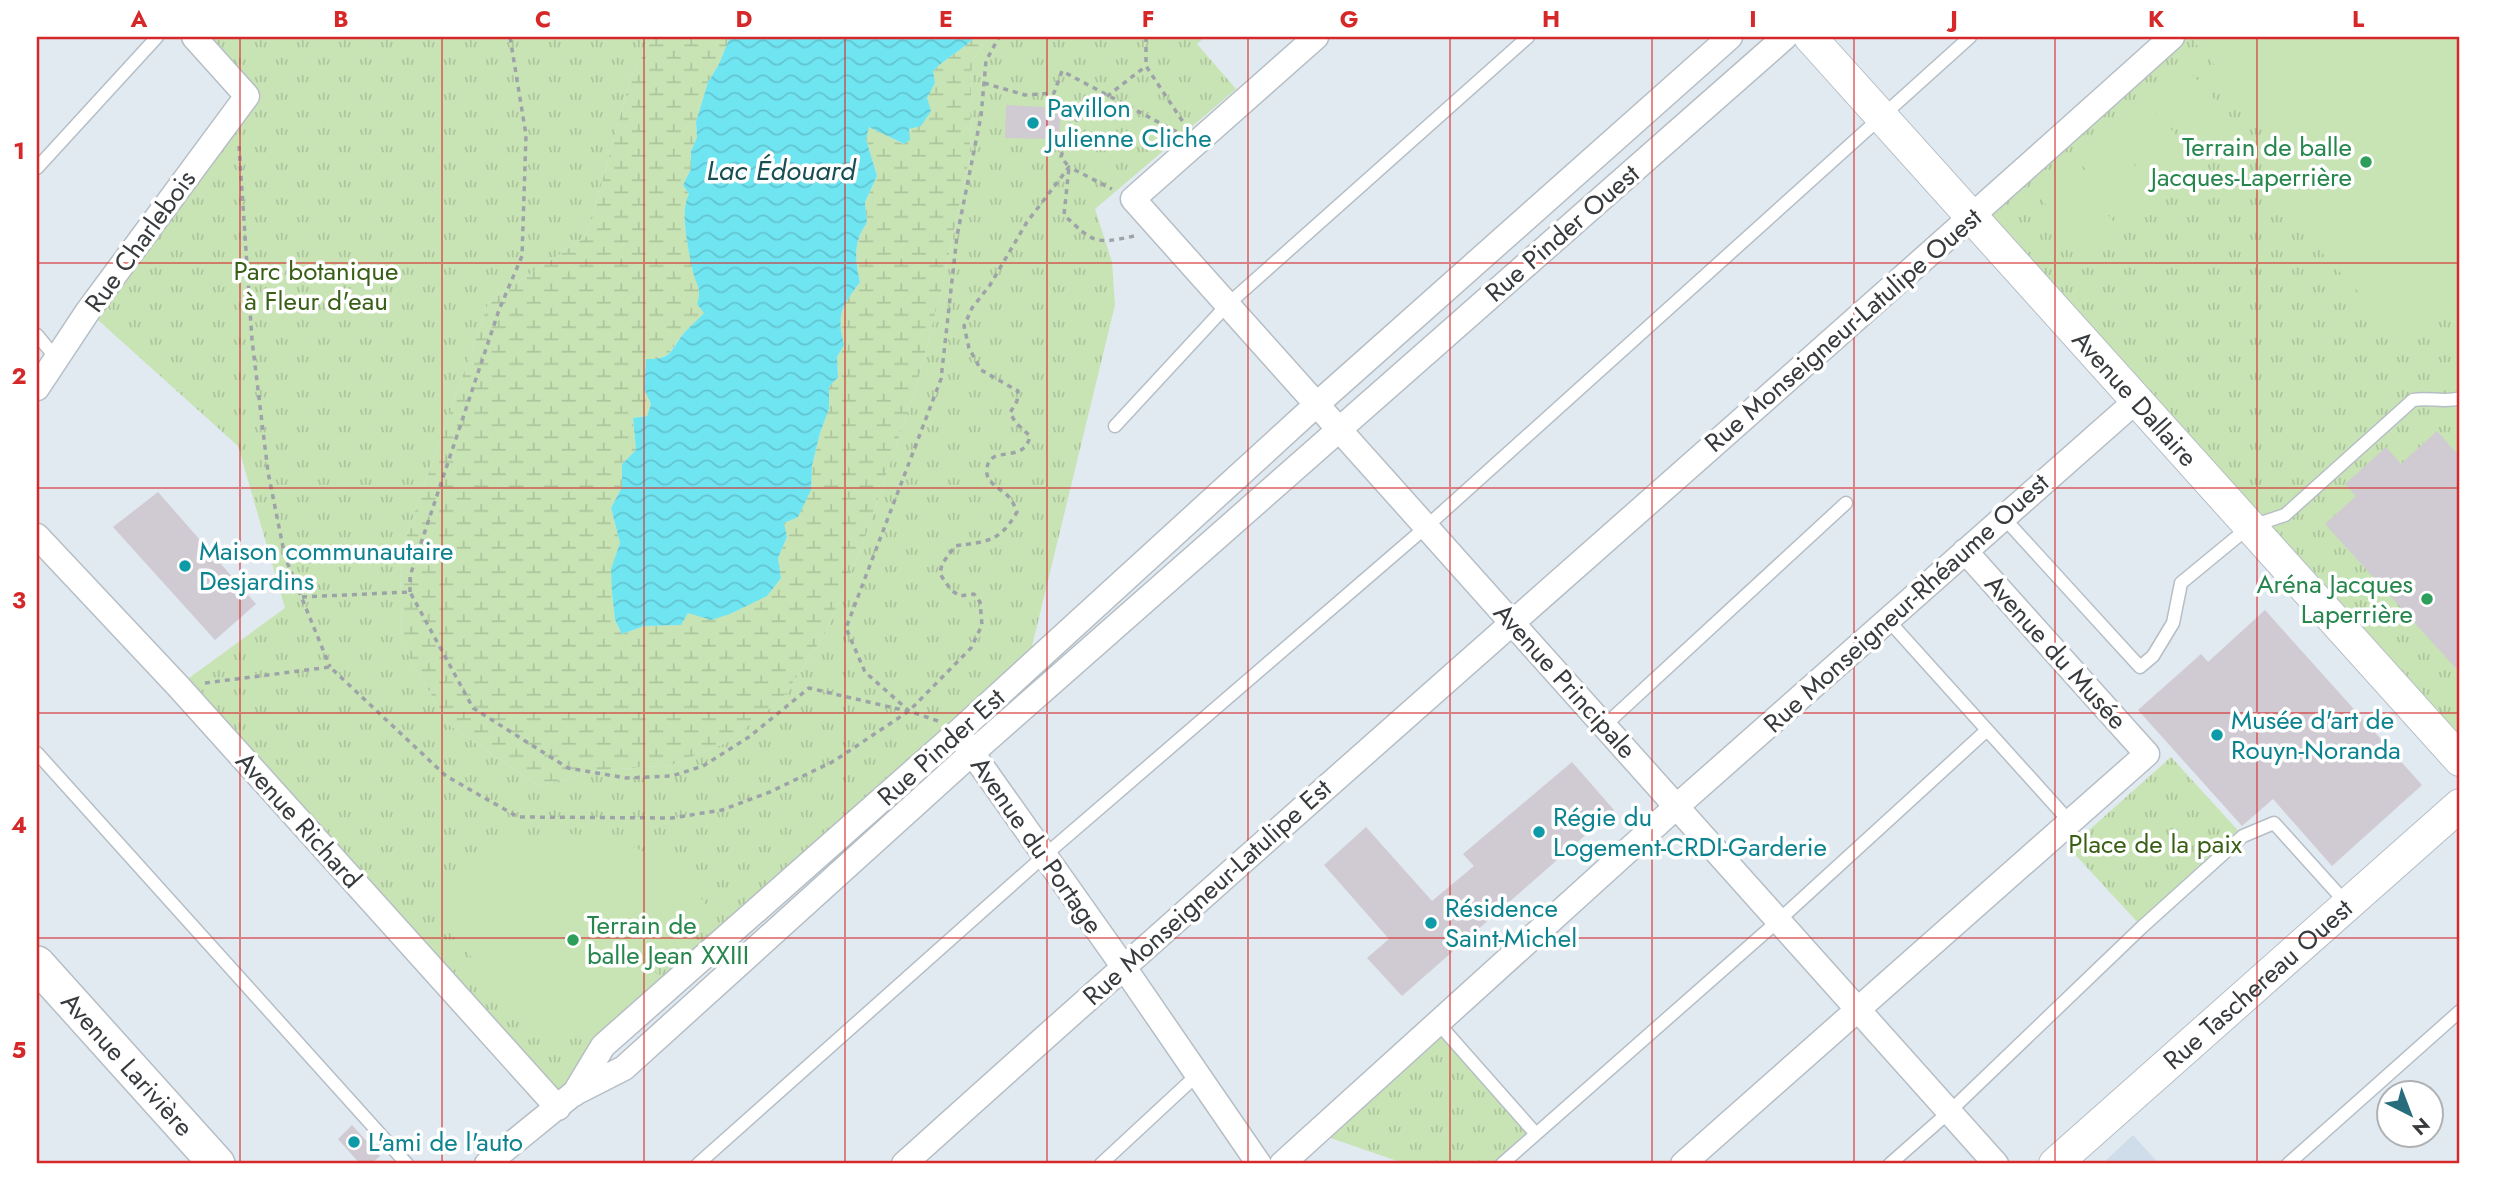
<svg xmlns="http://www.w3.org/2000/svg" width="2497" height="1201" font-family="Jost,sans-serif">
  <defs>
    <pattern id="wetland-marsh" width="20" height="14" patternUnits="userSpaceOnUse" patternTransform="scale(1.75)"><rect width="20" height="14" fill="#c8e4b5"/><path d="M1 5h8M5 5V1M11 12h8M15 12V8" fill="none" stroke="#adc49d"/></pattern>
    <pattern id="park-tufts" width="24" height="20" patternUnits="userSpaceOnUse" patternTransform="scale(1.75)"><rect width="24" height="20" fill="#c8e4b5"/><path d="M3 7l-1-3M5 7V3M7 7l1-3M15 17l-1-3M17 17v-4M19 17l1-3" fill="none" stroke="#adc49d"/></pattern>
    <pattern id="water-waves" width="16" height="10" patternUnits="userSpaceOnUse" patternTransform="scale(1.75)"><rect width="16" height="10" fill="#70e5f2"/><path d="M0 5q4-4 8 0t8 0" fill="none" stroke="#62c5d1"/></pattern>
  </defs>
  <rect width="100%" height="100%" fill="#e1e9f1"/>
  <path fill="#cfddea" d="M2133,1135L2159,1164H2102Z"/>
  <path fill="url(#wetland-marsh)" d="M652,37H730L719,64L708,82L696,122L697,137L691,151V169L683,185L689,194C675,220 699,283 705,313C698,320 690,326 684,333C669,350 673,359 646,360L644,389L651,403L647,416L633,418L636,450L622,464V487L611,508L620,543L612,569V593L615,620L622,634L644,626L680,625L688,613L730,614L746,606L781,578L778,558L787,537L783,523L811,490L812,466L820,433L829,409V387L838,377L837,357L843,345C836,313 842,307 860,282C855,260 853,241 867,223L865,202L877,176L866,139L869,126L903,144L909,140C907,113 937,100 933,71C946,58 962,50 975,37H989L972,61L970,156L942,288L917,384L863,544L825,634L782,699L728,742L672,765L594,771L539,786L449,725L402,645L400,554L489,301L587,236L630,80Z"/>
  <path fill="url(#park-tufts)" d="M205,37H652L630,80L587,236L489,301L400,554L402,645L449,725L539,786L594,771L672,765L728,742L782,699L825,634L863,544L917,384L942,288L970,156L972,61L989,37H1205L1197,44L1236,89L1095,209L1112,262L1115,305L1026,671L603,1046L558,1108L178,686L285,608L238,446L88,311L247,96Z
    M2185,37H2460V747L1984,218Z
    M2171,757L2243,836L2142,927L2069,848Z
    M1438,1023L1536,1134L1502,1164H1406L1316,1133Z"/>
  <path fill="#c8e4b5" d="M2200,37H2460V299L2409,347L2280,207L2261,117L2194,42Z
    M2186,68L2238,125L2210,151L2158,93Z
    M2146,101L2198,159L2170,184L2118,127Z
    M2109,137L2161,195L2132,221L2080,163Z
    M2070,173L2122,231L2093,256L2041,199Z
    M550,833C624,835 672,853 715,917L655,972L659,977L590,1039L534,1036L473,968L477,963L420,900C464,859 489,839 550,833Z"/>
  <path fill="url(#water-waves)" d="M730,37H975C962,50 946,58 933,71L935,83L927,98L931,111L921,126L909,129L910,140L904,144L869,127L866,139L877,176L865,202L867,223C853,241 855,260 860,282C842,307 836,313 844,345L837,357L838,377L829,387V409L820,433L812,466L811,490L798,517L784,523L787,537L778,558L781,578L767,596L730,614L711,620L688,613L681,625L644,626L622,634L615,620L612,593L611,569L620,543L611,508L622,487V464L636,450L633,418L647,416L651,404L644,389L646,359C673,360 670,350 684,333C690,326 698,320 704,313L697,304C702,288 697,287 693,272C689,251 679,212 689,194L683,185L691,169V151L697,137L696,122L708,82L719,64Z"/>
  <path fill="#d0cad3" d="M1006,105L1061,108L1059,139L1005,138Z
    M2437,431L2460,457V673L2325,524L2356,496L2345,484L2386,447L2401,464Z
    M158,492L256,604L215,640L113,527Z
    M2265,610L2422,785L2332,866L2273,799L2242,826L2138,710L2201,654L2208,662Z
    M1572,762L1614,810L1402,996L1367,958L1389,939L1324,865L1366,827L1432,901L1474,866L1463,854Z
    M352,1125L380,1156L371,1164H360L338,1139Z"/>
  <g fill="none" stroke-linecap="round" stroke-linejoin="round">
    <g stroke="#b6bec5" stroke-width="15">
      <path id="service" d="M37,168L157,37
        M37,335L57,359
        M1115,426L1227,305L1528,37
        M2003,517L2140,667L2153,656L2173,623L2181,583L2249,527L2285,515L2413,400C2429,397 2445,403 2460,398
        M1888,620L2070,822
        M1604,726L1846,503
        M37,753L407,1164
        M1438,1023L1536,1134
        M698,1164L1044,856L1426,527L1970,37
        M1101,1164L1197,1075
        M1502,1164L1778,921L1987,730
        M1890,1164L1949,1112L2142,927L2243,836L2274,823L2348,905
        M2288,1164L2460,1011"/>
    </g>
    <g stroke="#b6bec5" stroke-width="27">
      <path id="minor" d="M1316,37L1133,199L1996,1164
        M37,388L88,311L247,96L194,37
        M37,536L178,686L558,1108
        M963,740L1123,966L1259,1164
        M574,1094L603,1046L958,732L1316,405L1730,37
        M487,1164L573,1094L624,1068L972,753L1785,37
        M904,1164C1324,785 1752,415 2172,37
        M1282,1164L1676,807L2137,400
        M1683,1164L2147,754L1965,551"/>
    </g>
    <g stroke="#b6bec5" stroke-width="34">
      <g id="tertiary">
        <path id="s1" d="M1810,37L2460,760"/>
        <path id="s2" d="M2055,1164L2460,805"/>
      </g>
    </g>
    <g stroke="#b6bec5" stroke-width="38">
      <g id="secondary">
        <path id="s3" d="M37,964L217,1164"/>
      </g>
    </g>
    <path stroke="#9da3a9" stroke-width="3.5" stroke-dasharray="5 5" stroke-linecap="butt" d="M1146,37V66L1185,125
      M984,83L1025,95L1054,93L1062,71L1177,132
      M239,146L252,340L268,472L285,557L330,667
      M1134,236C1094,245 1093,242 1064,215L1069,167L1061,157L1070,125L1146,66
      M410,592V576L499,310L522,256L526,135L510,37
      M302,597L410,592L473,708L568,768L626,778L672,776L703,766L749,737L809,688L907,711
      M205,683L330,667L446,776L518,817L672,818L722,810L770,792L834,761L909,711L971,648L982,625L980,602L974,594L960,596L951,590L940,574L942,564L955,546C987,541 999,543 1017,512C1015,507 1013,502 1009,497C1002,489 984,483 987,468C990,444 1024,465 1030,436L1016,423L1010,413L1017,401L1018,391L981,370L969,348L964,326L972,308L990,285L1027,222L1069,167L1112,189
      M938,721L909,711L865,672L846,628L941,379L957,236L981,116L986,61L999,37"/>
    <use href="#service" stroke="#fff" stroke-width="12"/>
    <use href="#minor" stroke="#fff" stroke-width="24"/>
    <use href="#tertiary" stroke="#fff" stroke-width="32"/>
    <use href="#secondary" stroke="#fff" stroke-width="35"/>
  </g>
  <path fill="none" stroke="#d62828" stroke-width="2" stroke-opacity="0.55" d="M240,37V1164M442,37V1164M644,37V1164M845,37V1164M1047,37V1164M1248,37V1164M1450,37V1164M1652,37V1164M1854,37V1164M2055,37V1164M2257,37V1164M37,263H2460M37,488H2460M37,713H2460M37,938H2460"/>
  <g fill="#0f9aa8" stroke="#fff" stroke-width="2.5">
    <circle cx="1033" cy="123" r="7"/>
    <circle cx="185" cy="566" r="7"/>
    <circle cx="2217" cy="735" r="7"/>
    <circle cx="1539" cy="832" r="7"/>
    <circle cx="1431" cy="923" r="7"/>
    <circle cx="354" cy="1142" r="7"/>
  </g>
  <g fill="#2e9e5b" stroke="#fff" stroke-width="2.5">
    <circle cx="2366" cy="162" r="7"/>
    <circle cx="2427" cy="599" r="7"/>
    <circle cx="573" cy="940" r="7"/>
  </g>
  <g text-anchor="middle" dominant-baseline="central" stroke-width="7" stroke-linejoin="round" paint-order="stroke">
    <g font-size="26" fill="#0d838f" stroke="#fff" text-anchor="start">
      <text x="1047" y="108">Pavillon<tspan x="1047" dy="30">Julienne Cliche</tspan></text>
      <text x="199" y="551">Maison communautaire<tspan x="199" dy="30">Desjardins</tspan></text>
      <text x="2231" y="720">Musée d'art de<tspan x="2231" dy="30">Rouyn-Noranda</tspan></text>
      <text x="1553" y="817">Régie du<tspan x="1553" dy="30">Logement-CRDI-Garderie</tspan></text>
      <text x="1445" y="908">Résidence<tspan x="1445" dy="30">Saint-Michel</tspan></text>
      <text x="368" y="1142">L'ami de l'auto</text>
    </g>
    <g font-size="26" fill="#27864d" stroke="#fff" text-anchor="end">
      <text x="2352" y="147">Terrain de balle<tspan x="2352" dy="30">Jacques-Laperrière</tspan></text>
      <text x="2413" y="584">Aréna Jacques<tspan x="2413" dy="30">Laperrière</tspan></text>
      <text x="587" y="925" text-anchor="start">Terrain de<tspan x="587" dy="30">balle Jean XXIII</tspan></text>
    </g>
    <g font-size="26" fill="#383b3e" stroke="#fff">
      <text transform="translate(1562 233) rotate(-41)">Rue Pinder Ouest</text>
      <text transform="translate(140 241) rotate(-54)">Rue Charlebois</text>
      <text transform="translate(1843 330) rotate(-41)">Rue Monseigneur-Latulipe Ouest</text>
      <text stroke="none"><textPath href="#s1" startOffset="486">Avenue Dallaire</textPath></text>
      <text transform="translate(1906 603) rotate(-42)">Rue Monseigneur-Rhéaume Ouest</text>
      <text transform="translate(2056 652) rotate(48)">Avenue du Musée</text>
      <text transform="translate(1565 681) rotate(48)">Avenue Principale</text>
      <text transform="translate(941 747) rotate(-42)">Rue Pinder Est</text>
      <text transform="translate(299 820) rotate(48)">Avenue Richard</text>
      <text transform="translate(1037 845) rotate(55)">Avenue du Portage</text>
      <text transform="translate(1207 892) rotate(-42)">Rue Monseigneur-Latulipe Est</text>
      <text stroke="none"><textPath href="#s2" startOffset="271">Rue Taschereau Ouest</textPath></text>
      <text stroke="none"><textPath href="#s3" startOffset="135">Avenue Larivière</textPath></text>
    </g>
    <g font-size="26" fill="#395f16" stroke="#fff">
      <text x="316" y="271">Parc botanique<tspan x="316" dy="30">à Fleur d'eau</tspan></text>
      <text x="2155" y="844">Place de la paix</text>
    </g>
    <g font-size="28" font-style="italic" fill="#194e53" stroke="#fff">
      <text x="781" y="170">Lac Édouard</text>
    </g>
  </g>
  <rect width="2497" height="1201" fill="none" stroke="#ffffff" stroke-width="77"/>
  <g transform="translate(2410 1114) rotate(138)"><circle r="33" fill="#ffffff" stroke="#afb1b2" stroke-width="2"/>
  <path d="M0-5L12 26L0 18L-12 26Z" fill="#276d7b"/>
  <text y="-10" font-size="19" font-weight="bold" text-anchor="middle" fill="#383b3e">N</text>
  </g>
  <rect x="38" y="38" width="2420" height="1124" fill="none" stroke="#d62828" stroke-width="2.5"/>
  <g font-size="23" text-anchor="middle" font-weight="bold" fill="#d62828">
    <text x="139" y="27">A</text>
    <text x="341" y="27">B</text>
    <text x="543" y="27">C</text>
    <text x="744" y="27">D</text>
    <text x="946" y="27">E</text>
    <text x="1148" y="27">F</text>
    <text x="1349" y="27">G</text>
    <text x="1551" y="27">H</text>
    <text x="1753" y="27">I</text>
    <text x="1954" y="27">J</text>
    <text x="2156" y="27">K</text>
    <text x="2358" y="27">L</text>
    <text x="19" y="159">1</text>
    <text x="19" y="384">2</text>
    <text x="19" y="608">3</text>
    <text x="19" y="833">4</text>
    <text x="19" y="1058">5</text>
  </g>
</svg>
